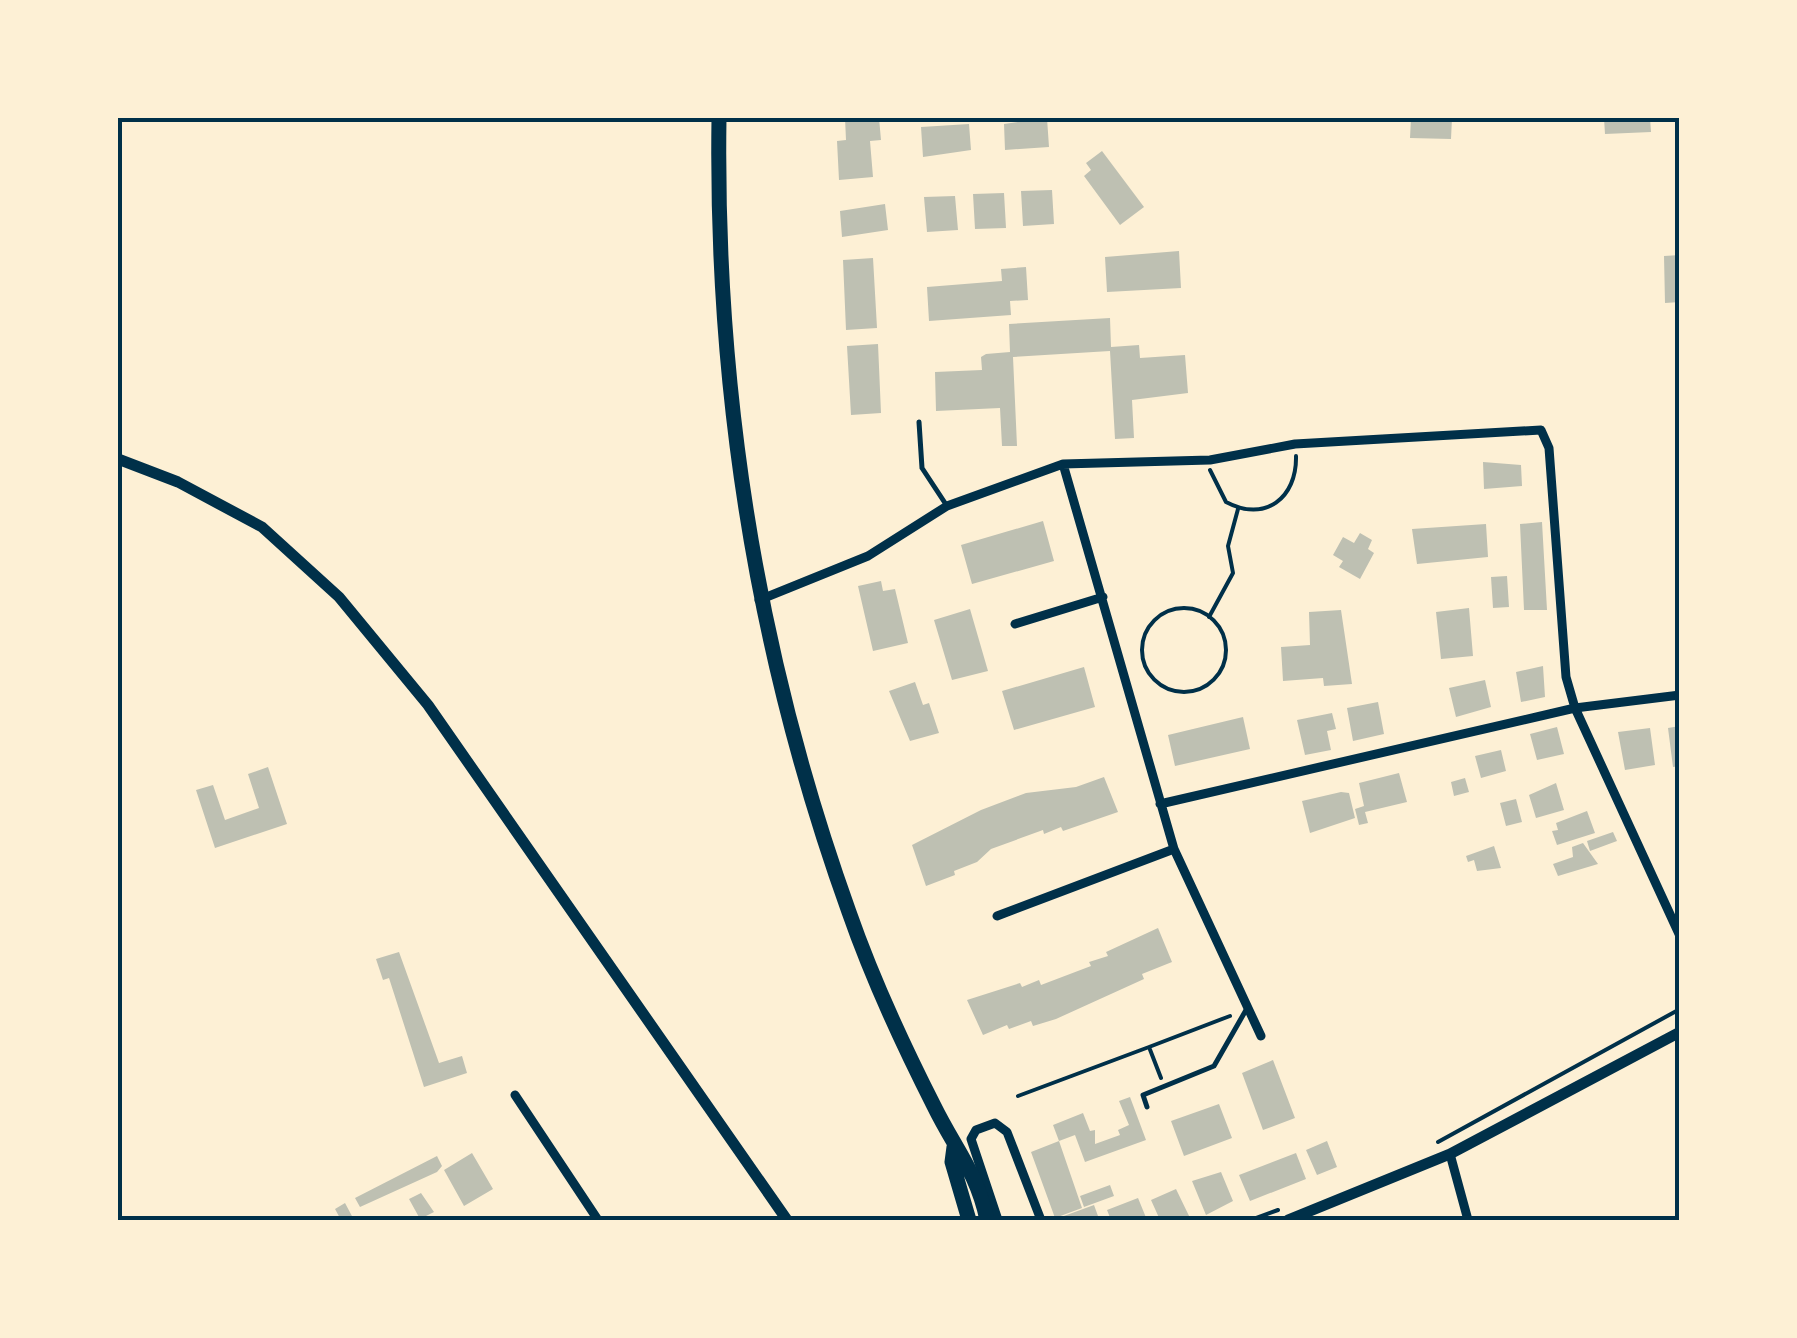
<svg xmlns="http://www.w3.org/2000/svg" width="1797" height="1338" font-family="Georgia,serif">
  <rect width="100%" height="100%" fill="#fdf0d5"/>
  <path fill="#bec0b2" d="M845,118H879L881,140L870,141L873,177L839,180L837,141L846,140Z
    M1047,118L1049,147L1005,150L1004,124Z
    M1411,118H1452L1451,139L1410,138Z
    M1604,118H1650L1651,132L1605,134Z
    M969,124L971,150L923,157L921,127Z
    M1102,151L1144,207L1120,225L1084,176L1091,170L1086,163Z
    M1052,190L1054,224L1023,226L1021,191Z
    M1004,193L1006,228L975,229L973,194Z
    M955,196L958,230L927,232L924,197Z
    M885,204L888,230L842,237L840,211Z
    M1179,251L1181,288L1107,292L1105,257Z
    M1680,255V302L1665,303L1664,256Z
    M873,258L877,328L846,330L843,260Z
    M1026,267L1028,300L1010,301L1011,315L929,321L927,287L1002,281L1001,269Z
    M1110,318L1111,347L1139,345L1140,358L1185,355L1188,393L1132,400L1134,438L1115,439L1110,351L1013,357L1017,446H1002L1000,408L936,411L935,372L982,370L981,357L986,354L1010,352L1009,324Z
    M878,344L881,413L851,415L847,346Z
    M1483,462L1521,465L1522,486L1484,489Z
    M1043,521L1054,561L972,584L961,545Z
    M1542,522L1547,610H1524L1520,524Z
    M1486,524L1488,557L1417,564L1412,529Z
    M1360,533L1372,540L1368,549L1374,553L1360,579L1339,567L1343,561L1333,555L1343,537L1354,543Z
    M1507,576L1509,607L1493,608L1491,577Z
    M881,581L883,591L895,589L908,643L873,651L858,586Z
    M1469,608L1473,656L1441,659L1436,612Z
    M970,609L988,671L952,680L934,620Z
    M1341,610L1352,684L1324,686L1323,678L1283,681L1281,647L1310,645L1309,612Z
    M1543,666L1545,697L1521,702L1516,672Z
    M1084,667L1095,707L1014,730L1002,691Z
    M1485,680L1491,707L1456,717L1449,688Z
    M915,682L923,705L929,703L939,733L910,741L889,691Z
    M1378,702L1384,734L1353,741L1347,708Z
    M1332,713L1336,729L1327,731L1331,750L1305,755L1297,720Z
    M1243,717L1250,749L1175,766L1168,735Z
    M1680,726V766L1673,767L1668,728Z
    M1557,727L1564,754L1537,760L1530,734Z
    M1650,728L1655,765L1625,770L1618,732Z
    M1501,750L1506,771L1481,778L1475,756Z
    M268,767L287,824L215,848L196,790L213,785L225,820L259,808L248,774Z
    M1399,773L1407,802L1365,812L1368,823L1359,825L1355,809L1364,806L1359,783Z
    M1104,777L1118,812L1063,831L1061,827L1044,834L1043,830L991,849L977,862L954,871L955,875L926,886L912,845L981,810L1026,793L1076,787Z
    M1465,778L1469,792L1454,796L1451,782Z
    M1556,783L1564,810L1536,818L1529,795Z
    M1341,792L1349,793L1355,818L1310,833L1302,801Z
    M1516,799L1522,822L1506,826L1500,803Z
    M1587,811L1595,833L1557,845L1552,831L1558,830L1556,823Z
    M1613,832L1617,841L1590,851L1587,841Z
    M1583,843L1598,864L1558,876L1553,864L1573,857L1572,847Z
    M1494,846L1501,868L1477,871L1474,860L1468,862L1466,856Z
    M1158,928L1172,962L1142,974L1144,979L1056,1019L1033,1026L1031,1021L1009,1029L1007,1025L983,1035L967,1000L1020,983L1022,987L1039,980L1041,985L1091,966L1089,962L1108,956L1106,952Z
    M399,952L439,1063L462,1056L467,1073L424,1087L389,978L383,980L376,959Z
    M1273,1060L1295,1118L1263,1130L1242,1073Z
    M1130,1097L1146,1140L1085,1162L1075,1135L1059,1141L1053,1125L1083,1113L1090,1131L1095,1130V1144L1120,1135L1118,1130L1129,1125L1119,1101Z
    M1219,1104L1232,1138L1184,1156L1171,1121Z
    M1059,1141L1082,1208L1055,1218L1031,1152Z
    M1327,1141L1337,1167L1317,1175L1306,1150Z
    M472,1153L493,1189L464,1206L444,1170Z
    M1296,1153L1306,1179L1250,1201L1239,1175Z
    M437,1156L442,1166L437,1172L360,1207L355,1198Z
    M1221,1172L1233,1201L1206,1215L1192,1181Z
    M1110,1185L1114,1196L1084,1207L1080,1196Z
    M1176,1189L1191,1220H1160L1151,1200Z
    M421,1193L434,1212L420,1219L409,1199Z
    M1138,1198L1147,1220H1111L1107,1210Z
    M345,1203L353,1218L341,1220L335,1209Z
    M1094,1205L1098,1216L1054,1220H1053Z"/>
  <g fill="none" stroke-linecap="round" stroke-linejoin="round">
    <path stroke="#003049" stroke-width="4" d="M1210,470L1226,502C1265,523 1297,498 1296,456
      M1142 650a42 42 0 1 1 84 0a42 42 0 1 1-84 0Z
      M1209,617L1233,573L1228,546L1238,509
      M1161,1078L1149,1047L1230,1016
      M1018,1096L1149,1047
      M1438,1142L1680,1009
      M1251,1220L1278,1210"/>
    <path stroke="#003049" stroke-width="5" d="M919,422L922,468L947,506
      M1147,1107L1143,1095L1214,1066L1246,1010"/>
    <path stroke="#003049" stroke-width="9" d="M1063,464L1174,849L1261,1036
      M759,600L868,556L947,506L1063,464L1210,460L1295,444L1541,430L1549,448L1566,677L1575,708L1680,936
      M1015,624L1103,597
      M1160,804L1575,708L1680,695
      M997,916L1174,849
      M515,1095L598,1220
      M1450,1154L1468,1220
      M998,1220L971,1139L976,1130L995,1123L1007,1132L1041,1220"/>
    <path stroke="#003049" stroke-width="11" d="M118,459L178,482L262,527L339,597L428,705L787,1220
      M1288,1220L1450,1154L1680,1032"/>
    <path stroke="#003049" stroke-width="15" d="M719,118C715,390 757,656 849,912C872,978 902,1043 934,1106C955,1149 977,1172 987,1220
      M954,1147L952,1162L969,1220"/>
  </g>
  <rect width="1797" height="1338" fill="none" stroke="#fdf0d5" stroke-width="240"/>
  <rect x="120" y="120" width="1557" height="1098" fill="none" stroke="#003049" stroke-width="4"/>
</svg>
